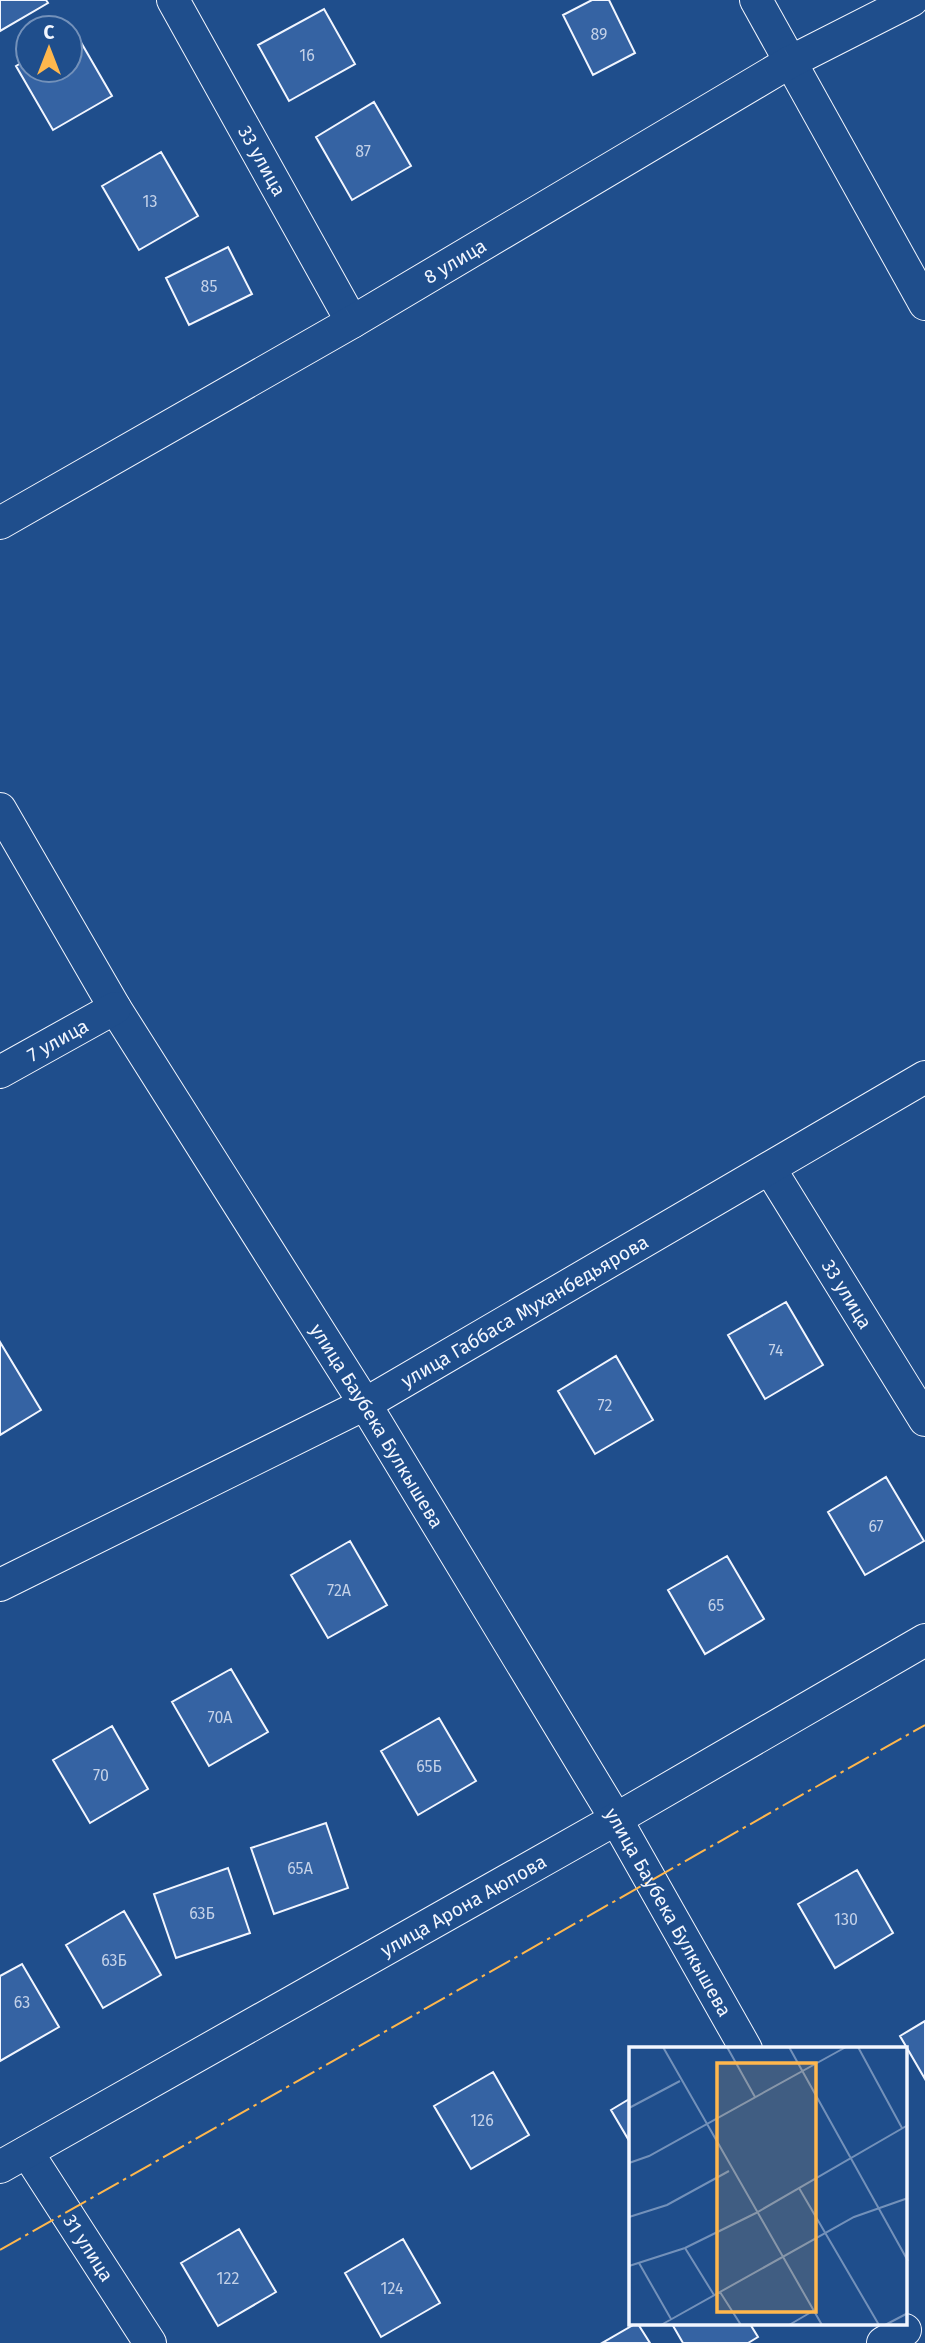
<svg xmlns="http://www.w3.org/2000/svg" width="925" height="2343" font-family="'Fira Sans',sans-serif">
  <rect width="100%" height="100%" fill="#1f4e8c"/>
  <path fill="#3563a3" stroke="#f2f6ff" stroke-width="2" d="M0,0H46L48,3L0,31Z
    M592,0H609L635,53L593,75L563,15Z
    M324,9L355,64L289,101L258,45Z
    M75,32L112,96L53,130L16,66L28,59V70H70V35Z
    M374,102L411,166L352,200L316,137Z
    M161,152L198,216L139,250L102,186Z
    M228,247L252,294L189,325L166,278Z
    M786,1302L823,1365L765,1399L728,1335Z
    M0,1342L41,1410L0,1435Z
    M616,1356L653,1420L595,1454L558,1391Z
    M886,1477L924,1541L865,1575L828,1512Z
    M350,1541L387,1605L328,1638L291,1575Z
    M727,1556L764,1619L705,1654L668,1590Z
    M231,1669L268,1732L209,1766L172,1702Z
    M439,1718L476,1781L418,1815L381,1751Z
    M112,1726L148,1789L90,1823L53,1760Z
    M326,1823L348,1888L274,1914L251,1848Z
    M228,1868L250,1933L176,1958L154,1894Z
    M857,1870L893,1933L835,1968L798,1904Z
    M124,1911L161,1975L103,2008L66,1945Z
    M22,1964L59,2027L0,2061V1976Z
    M925,2021V2079L900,2036Z
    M493,2072L529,2135L471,2169L434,2106Z
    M631,2098V2144L611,2110Z
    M239,2229L276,2292L218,2326L181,2263Z
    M403,2239L440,2303L381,2337L345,2273Z
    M635,2324H638L650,2343H602Z
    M672,2324H750L758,2337L748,2343H683Z"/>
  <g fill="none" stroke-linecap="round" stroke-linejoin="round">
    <g stroke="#f2f6ff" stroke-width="34">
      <g id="minor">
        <path id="s1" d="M173,0L352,322"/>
        <path d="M756,0L925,304"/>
        <path id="s2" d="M0,523L352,322L790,62L912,0"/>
        <path id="s3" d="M0,809L115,1008L365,1404L616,1819L746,2049"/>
        <path id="s4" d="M0,1072L115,1008"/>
        <path id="s5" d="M770,1169L925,1420"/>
        <path id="s6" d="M0,1585L365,1404L925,1077"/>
        <path id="s7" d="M27,2152L150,2343"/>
        <path id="s8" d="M0,2167L616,1819L925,1640"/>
        <path d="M883,2343L905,2330"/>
      </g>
    </g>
    <use href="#minor" stroke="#1f4e8c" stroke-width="32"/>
    <path stroke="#ffb74d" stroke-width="2" stroke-dasharray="24 5 3.5 5" stroke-linecap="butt" d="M0,2250L925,1725"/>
  </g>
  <g text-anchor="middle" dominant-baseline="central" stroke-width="5" stroke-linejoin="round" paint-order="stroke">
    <g font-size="16" fill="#c3d1e8">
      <text x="599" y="34">89</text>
      <text x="307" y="55">16</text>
      <text x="363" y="151">87</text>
      <text x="150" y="201">13</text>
      <text x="209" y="286">85</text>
      <text x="776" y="1350">74</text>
      <text x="605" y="1405">72</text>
      <text x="876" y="1526">67</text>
      <text x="339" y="1590">72А</text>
      <text x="716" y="1605">65</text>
      <text x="220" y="1717">70А</text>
      <text x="429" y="1766">65Б</text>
      <text x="101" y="1775">70</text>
      <text x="300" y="1868">65А</text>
      <text x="202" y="1913">63Б</text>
      <text x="846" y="1919">130</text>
      <text x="114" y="1960">63Б</text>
      <text x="22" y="2002">63</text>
      <text x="482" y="2120">126</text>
      <text x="228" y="2278">122</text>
      <text x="392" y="2288">124</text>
    </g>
    <g font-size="19" fill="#f2f6ff" stroke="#1f4e8c">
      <text stroke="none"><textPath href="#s1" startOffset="184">33 улица</textPath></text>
      <text stroke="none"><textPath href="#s2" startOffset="525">8 улица</textPath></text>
      <text stroke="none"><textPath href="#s4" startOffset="66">7 улица</textPath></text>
      <text stroke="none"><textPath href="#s5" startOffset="147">33 улица</textPath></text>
      <text stroke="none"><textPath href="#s6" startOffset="592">улица Габбаса Муханбедьярова</textPath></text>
      <text stroke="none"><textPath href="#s3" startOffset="723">улица Баубека Булкышева</textPath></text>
      <text stroke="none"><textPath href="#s8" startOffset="532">улица Арона Аюпова</textPath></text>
      <text stroke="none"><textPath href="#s3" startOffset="1290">улица Баубека Булкышева</textPath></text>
      <text stroke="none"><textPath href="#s7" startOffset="114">31 улица</textPath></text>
    </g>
  </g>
  <g transform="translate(629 2047)">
    <rect width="278" height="278" fill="#1f4e8c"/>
    <path fill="none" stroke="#7391ba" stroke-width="2" d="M34,0L193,278M98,0L126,50M160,0L279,214M229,0L273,81M0,61L51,34M0,116L20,109L217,0M170,141L250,278M0,170L38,158L100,124M56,201L85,248M10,216L42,272M0,219L56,201L127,166L279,78M91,245L112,278M32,278L225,170L279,151M160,278L184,264M256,278L279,266"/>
    <path fill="#ffb74d" fill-opacity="0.15" stroke="#ffb74d" stroke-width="3.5" d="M88,16H187V265H88Z"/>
    <rect width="278" height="278" fill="none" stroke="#f2f6ff" stroke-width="3.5"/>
  </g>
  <g transform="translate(49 49)"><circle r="33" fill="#1f4e8c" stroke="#7391ba" stroke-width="2"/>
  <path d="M0-5L12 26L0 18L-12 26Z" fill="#ffb74d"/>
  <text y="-10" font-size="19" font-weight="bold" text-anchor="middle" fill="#f2f6ff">С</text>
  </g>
</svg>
